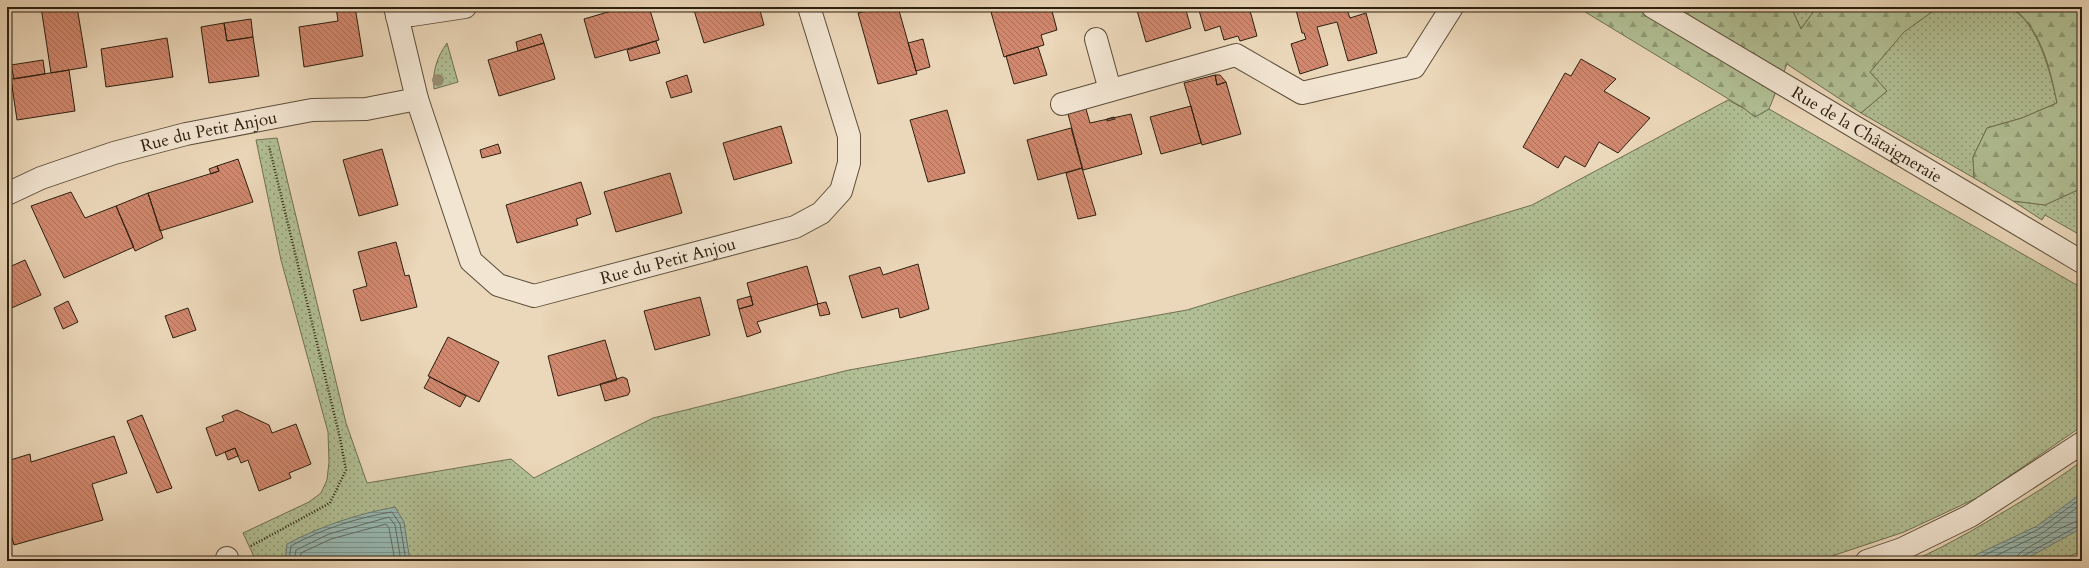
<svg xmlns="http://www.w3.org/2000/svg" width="2089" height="568" font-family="Cardo,serif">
  <defs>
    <pattern id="grass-dots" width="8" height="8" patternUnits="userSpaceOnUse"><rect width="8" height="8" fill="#b1bf94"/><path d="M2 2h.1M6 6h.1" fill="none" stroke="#909b77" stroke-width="1.8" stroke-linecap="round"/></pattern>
    <pattern id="forest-firs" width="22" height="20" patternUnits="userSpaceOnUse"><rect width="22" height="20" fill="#b1bf94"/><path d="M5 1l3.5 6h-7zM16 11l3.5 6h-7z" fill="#909b77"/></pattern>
    <pattern id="water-rules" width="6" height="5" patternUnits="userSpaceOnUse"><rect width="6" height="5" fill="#98b9b2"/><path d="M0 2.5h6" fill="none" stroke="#7c968f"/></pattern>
    <pattern id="building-back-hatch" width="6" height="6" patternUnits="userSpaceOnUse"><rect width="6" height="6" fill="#d1886e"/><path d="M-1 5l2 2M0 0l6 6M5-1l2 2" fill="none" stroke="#aa6f59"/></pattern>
  </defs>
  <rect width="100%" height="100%" fill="#ebd7b9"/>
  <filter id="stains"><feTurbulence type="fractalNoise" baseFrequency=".005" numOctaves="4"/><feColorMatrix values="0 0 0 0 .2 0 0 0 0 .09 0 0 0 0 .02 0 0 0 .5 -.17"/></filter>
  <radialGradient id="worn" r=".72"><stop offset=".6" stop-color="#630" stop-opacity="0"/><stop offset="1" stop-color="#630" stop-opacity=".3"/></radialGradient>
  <path fill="url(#grass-dots)" stroke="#6f7052" d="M1791,7H1820L1814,11L1801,29Z
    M1939,7C1952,7 2001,4 2009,8C2038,20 2051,75 2057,103L2022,118L1987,128L1973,157L1974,178L1861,113L1887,91L1870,72L1904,31Z
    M447,43L458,82L434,89C432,72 437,57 447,43Z
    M1728,100L1745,109L1755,117L1769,109L2082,288V426L1979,497L1904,532L1817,561H256L243,533L309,502L321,493L327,480L329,462L328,432L281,260L256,140L277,138L346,423L367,483L511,459L534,478L653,418L849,370L1187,310L1532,205Z
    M2082,188V236L2045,215L2042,220L2013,201L2045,205Z
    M2082,461V535L2077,538L2080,552L2058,561H1911C1932,553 1951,542 1971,531C2009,509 2047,487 2082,461Z"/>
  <path fill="url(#forest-firs)" stroke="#6f7052" d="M1577,7H1791L1801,29L1814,11L1820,7H1939L1904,32L1870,72L1887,91L1861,113L1787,64L1769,109L1755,117L1745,109Z
    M2008,7H2082V188L2045,205L2013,201L1974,178L1973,157L1987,128L2022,118L2057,103C2051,73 2043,37 2021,15C2018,12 2012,9 2008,7Z"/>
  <path fill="url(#water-rules)" stroke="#6d7c71" d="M2082,493V528L2022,561H1963L2037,526Z
    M395,507L404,522L410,561H285L287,544C321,526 357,514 395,507Z"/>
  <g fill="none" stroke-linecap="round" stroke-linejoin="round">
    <path stroke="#626c61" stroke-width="1" d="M289,561L291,546C319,530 359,517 392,512L400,524L406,561
      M294,561L296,550L329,534L389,517L395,525L401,561
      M300,561L301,553L331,539L386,524L389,528L395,561
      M1972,561L2039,529L2082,498
      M1985,561L2041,534L2082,504
      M2016,561L2017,556L2021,552L2061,528L2082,519
      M2021,561L2023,556L2082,524"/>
  </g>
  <path fill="url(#building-back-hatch)" stroke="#2d2010" d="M41,7H77L87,67L51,73Z
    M336,7H355L363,56L304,67L299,27L338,21Z
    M625,7H649L659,40L595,58L584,19Z
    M693,7H759L764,25L704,43Z
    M861,7H898L917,74L878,84L858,13L863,12Z
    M1010,7H1051L1057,30L1041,35L1044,45L1004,57L991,12Z
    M1136,7H1185L1191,28L1146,42Z
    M1198,7H1249L1257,36L1240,41L1238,36L1224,40L1220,26L1205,31Z
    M1298,7H1346L1350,18L1366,13L1377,53L1348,61L1337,22L1317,27L1328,65L1300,74L1291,44L1306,39L1304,33H1302L1296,10L1299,9Z
    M251,19L253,37L227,41L224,23Z
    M224,23L227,41L253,37L259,76L209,83L201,27Z
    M541,34L544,43L518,51L516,42Z
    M167,38L173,77L106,87L101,49Z
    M923,39L930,67L916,71L908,43Z
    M656,41L660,53L630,61L627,50Z
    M544,43L555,79L499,96L488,60Z
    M1038,47L1047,75L1014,84L1006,56Z
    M1581,59L1616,79L1604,91L1650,118L1618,153L1599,142L1585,167L1565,156L1558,168L1523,147L1565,73L1571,76Z
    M43,60L45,74L14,79L11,65Z
    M69,70L75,111L17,120L11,79Z
    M687,75L692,92L671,98L666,82Z
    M1215,75H1220L1226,82L1217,85Z
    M1215,75L1217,85L1226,82L1241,134L1202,145L1184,83Z
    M1191,106L1201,143L1161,154L1150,117Z
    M1086,109L1090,123L1131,114L1142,154L1083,170L1068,114Z
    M947,110L965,173L928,182L910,120Z
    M1114,117L1115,119L1107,121V119Z
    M781,126L792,163L734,180L723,143Z
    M1071,128L1082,168L1038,180L1027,140Z
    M498,144L501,153L482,158L480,150Z
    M382,149L398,205L359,216L343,160Z
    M238,159L253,202L160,231L148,193L219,171L217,166Z
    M217,166L219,171L211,174L209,169Z
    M1082,168L1096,215L1078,219L1066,173Z
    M670,173L682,213L616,232L604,192Z
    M581,182L591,214L576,219L578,225L517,243L506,205Z
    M71,192L85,218L116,206L134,247L64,278L31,206Z
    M148,193L163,238L135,251L116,206Z
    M396,242L405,276L409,275L417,307L361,321L353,290L367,286L358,252Z
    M25,260L41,295L7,310V268Z
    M918,264L929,309L900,318L898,308L862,318L849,276L880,267L883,275Z
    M807,266L818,304L757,322L761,332L747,337L739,309L753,305L747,283Z
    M751,296L753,305L739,309L737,300Z
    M700,297L710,335L655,350L644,311Z
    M68,301L78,322L63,329L54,308Z
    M826,302L830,314L820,316L817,304Z
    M188,308L196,330L173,338L165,316Z
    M448,337L499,362L479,402L428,376Z
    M605,340L617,380L558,396L548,356Z
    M430,377L466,396L460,407L424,388Z
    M623,377L627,379L630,391L628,395L605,401L600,384Z
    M237,410L269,425L272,433L296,424L311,464L289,473L291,478L259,491L248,460L241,463L235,448L216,456L206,428L224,421L222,416Z
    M142,415L172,488L157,493L127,421Z
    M114,436L127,473L92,484L103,520L14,545L7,521V461L30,454L31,462Z
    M235,448L238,456L228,460L225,452Z"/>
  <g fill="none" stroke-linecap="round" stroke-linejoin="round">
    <g stroke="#5c4e3a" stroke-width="24">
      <g id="minor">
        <path id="s1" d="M1653,7L2082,262"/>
        <path d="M397,16L412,15L465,7"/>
        <path d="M1096,39L1110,90"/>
        <path id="s2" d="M417,99L471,261L498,285L534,296L795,227L821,213L841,191L849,163V136L809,7"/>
        <path d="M1062,104L1236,55L1302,93L1414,67L1452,7"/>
        <path id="s3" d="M7,194L41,178L114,153L186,134L312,110L366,109L417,99L395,7"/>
        <path d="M227,558L228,561"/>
        <path d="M1867,561L1902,549L1970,516L2082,443"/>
      </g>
    </g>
    <path stroke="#2d2010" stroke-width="2.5" stroke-dasharray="1 2" stroke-linecap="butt" d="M251,546L330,503L346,470L340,438L269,146"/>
    <use href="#minor" stroke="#f2e5d2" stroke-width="22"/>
  </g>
  <circle fill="#988d72" cx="438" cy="80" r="6"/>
  <g text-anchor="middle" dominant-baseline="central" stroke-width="3.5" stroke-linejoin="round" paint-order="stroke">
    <g font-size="17" fill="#2d2010" stroke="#f2e5d2">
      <text stroke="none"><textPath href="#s3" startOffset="212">Rue du Petit Anjou</textPath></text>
      <text stroke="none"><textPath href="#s1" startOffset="249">Rue de la Châtaigneraie</textPath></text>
      <text stroke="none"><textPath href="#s2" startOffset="383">Rue du Petit Anjou</textPath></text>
    </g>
  </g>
  <rect width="2089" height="568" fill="none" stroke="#ebd7b9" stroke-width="24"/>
  <rect x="8" y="8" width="2073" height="552" fill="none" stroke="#2d2010" stroke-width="2"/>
  <rect x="12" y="12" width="2065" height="544" fill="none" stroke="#2d2010"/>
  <rect width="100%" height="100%" filter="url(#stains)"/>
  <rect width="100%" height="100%" fill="url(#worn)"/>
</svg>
